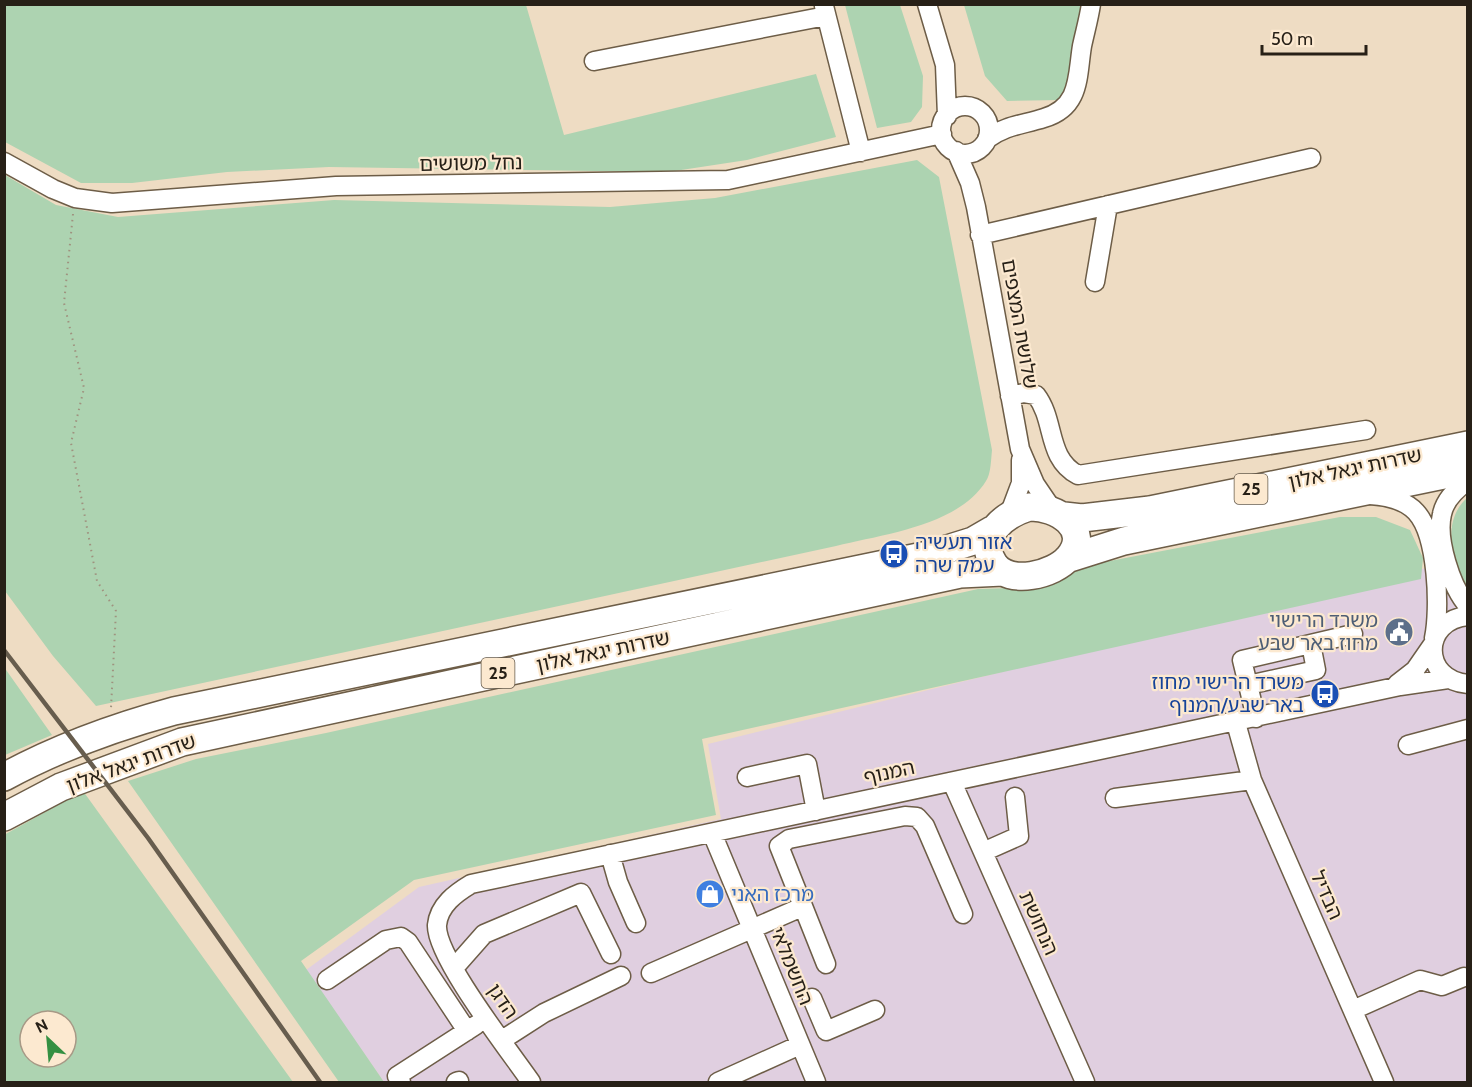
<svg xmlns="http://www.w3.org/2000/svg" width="1472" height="1087" font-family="Cabin,'Noto Sans Hebrew',sans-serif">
  <rect width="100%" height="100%" fill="#eedcc3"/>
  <path fill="#e0cfe0" d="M1467,558V1082H384L306,970L419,887L721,819L708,744Z"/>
  <path fill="#add3b1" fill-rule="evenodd" d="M4,5H526L564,135L816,74L836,137L747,160L668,172L329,167L227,172L132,183H81L5,142Z
    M845,5H900L923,76L922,107L911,122L877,128Z
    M964,5H1081L1070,79L1061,100L1007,101L985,76Z
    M917,160L939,177L992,450C991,459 991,474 986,481C958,526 884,534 836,546L96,706L53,656L5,591V175L56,205L118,217L334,200L610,207L715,198Z
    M1467,498V591C1453,564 1440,522 1467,498Z
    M1340,517H1376L1410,530L1423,558L1421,579L702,739L716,815L414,880L301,961L384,1082H339L128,781L196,759L326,733L978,589L1010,588L1055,580L1094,564Z
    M4,667L52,735L5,755H4Z
    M83,791L293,1082H5L4,835ZM30,1021H66V1057H30Z"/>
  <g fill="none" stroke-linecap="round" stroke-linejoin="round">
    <g stroke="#6d5d47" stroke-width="21">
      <path id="minor" d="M927,4L945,65L947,116
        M824,6L861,152
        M594,61L826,16
        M941 130a24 24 0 1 1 48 0a24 24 0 1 1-48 0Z
        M987,139C1006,125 1022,125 1044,118C1081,107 1077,76 1082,46C1085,32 1089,18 1091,4
        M956,151L970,183L976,207L1020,449L1035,484L1052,509
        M4,162L53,189L75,198L112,203L336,186L728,180L942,134
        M980,235L1311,158
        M1095,282L1108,205
        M1010,396L1024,393L1036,395C1056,421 1046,458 1078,475L1366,430
        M1468,481C1456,489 1445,500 1442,514C1436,539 1451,587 1468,606
        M1370,495C1385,496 1405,500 1416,512C1438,536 1440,609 1434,638
        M1009,515L1021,483V460
        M1468,616C1421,620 1421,680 1468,684
        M1397,684L1415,670L1433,644
        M1248,685L1316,670L1311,644
        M1256,718L1242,660L1353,634
        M1236,723L1252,780L1384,1082
        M1408,745L1468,729
        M747,777L807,764L816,811
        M952,782L1085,1082
        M1115,798L1252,780
        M712,833L816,1082
        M983,852L1019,836L1015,797
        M610,854L618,882L636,923
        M826,964L779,846L789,839L905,816L917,817L925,826L963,914
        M454,968L484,934L581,893L611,954
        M651,973L802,907
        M327,980L386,940L401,937L408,942L467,1031
        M812,998L826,1031L875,1010
        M1353,1010L1420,980L1442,986L1464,977
        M502,1040L544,1013L621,976
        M401,1082L397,1076L476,1025
        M456,1082L459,1081
        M531,1082C511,1053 435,956 437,925C439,905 456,893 471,884L1400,686L1448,679
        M718,1082L800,1045"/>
    </g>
    <g stroke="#6d5d47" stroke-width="30">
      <path id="highway" d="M1029,507C1057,506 1092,529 1069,557C1054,575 1009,586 994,564C975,536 1006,514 1029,507Z
        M1064,516L1082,518L1150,510L1468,445
        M1067,559L1124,541L1468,470
        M4,777C59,747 115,727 174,711L928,555L973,541L992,530
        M4,817L61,787L182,742L960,574L1003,572"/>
    </g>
    <path stroke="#9f927f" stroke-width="2" stroke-dasharray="1.5 4.5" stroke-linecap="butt" d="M73,214L64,303L84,388L71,443L97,581L116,611L111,708"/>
    <use href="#minor" stroke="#fff" stroke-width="18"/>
    <use href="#highway" stroke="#fff" stroke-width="27"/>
    <path stroke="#675d4e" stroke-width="4.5" d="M4,650L148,838L320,1082"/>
  </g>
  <defs>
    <g id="bus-disc" transform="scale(1.5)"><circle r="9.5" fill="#1a4fb4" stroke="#fce9d0"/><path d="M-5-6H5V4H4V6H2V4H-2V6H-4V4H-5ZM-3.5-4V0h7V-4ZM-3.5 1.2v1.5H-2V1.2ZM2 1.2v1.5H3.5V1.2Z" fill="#fff"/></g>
    <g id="civic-disc" transform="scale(1.5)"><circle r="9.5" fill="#5c6f8a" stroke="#fce9d0"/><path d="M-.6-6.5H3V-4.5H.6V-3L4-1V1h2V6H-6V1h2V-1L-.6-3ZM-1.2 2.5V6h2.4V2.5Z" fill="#fff"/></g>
    <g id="shop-disc" transform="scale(1.5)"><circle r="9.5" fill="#3f7fe0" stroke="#fce9d0"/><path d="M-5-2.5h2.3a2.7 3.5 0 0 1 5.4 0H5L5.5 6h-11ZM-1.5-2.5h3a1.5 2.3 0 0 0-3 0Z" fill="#fff"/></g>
  </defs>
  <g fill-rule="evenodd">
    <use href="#bus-disc" x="894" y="554"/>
    <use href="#civic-disc" x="1399" y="632"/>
    <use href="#bus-disc" x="1325" y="694"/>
    <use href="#shop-disc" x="710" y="894"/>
  </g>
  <g text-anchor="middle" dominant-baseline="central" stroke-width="4.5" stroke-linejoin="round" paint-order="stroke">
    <g fill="#fce9d0" stroke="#675c4e" stroke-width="1.5">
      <rect x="1234.5" y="474" width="33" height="30" rx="4.5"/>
      <rect x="481.5" y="658" width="33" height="30" rx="4.5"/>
    </g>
    <g font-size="18" font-weight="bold" fill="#272017">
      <text x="1251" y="489">25</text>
      <text x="498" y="673">25</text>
    </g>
    <g font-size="20" fill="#272017" stroke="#fce9d0">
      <text transform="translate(471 163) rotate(-1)">נחל משושים</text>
      <text transform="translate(1020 324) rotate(80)">שלושת המצפים</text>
      <text transform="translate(1355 468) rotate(-12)">שדרות יגאל אלון</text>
      <text transform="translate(603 651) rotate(-12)">שדרות יגאל אלון</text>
      <text transform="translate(131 763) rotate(-20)">שדרות יגאל אלון</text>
      <text transform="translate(889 772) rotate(-12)">המנוף</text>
      <text transform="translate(1327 895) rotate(66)">הבדיל</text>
      <text transform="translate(1039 923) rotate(66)">הנחושת</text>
      <text transform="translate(792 966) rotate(68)">החשמלאי</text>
      <text transform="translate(503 1001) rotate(56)">הדגן</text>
    </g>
    <g font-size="20" fill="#164399" stroke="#fce9d0" text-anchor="start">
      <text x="915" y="542">אזור תעשיה<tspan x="915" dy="23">עמק שרה</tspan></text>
      <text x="1304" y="682" text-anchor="end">משרד הרישוי מחוז<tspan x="1304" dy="23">באר שבע/המנוף</tspan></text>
    </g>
    <g font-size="20" fill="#4e5e75" stroke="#fce9d0" text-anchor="end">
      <text x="1378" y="620">משרד הרישוי<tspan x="1378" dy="23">מחוז באר שבע</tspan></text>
    </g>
    <g font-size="20" fill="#366cbe" stroke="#fce9d0" text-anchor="start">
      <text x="731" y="894">מרכז האני</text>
    </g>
  </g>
  <rect width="1472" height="1087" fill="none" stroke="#272017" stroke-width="12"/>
  <g transform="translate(48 1039) rotate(334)"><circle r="28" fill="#fce9d0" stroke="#a79986" stroke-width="1.5"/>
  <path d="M0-4.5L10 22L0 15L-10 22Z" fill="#349042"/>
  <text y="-9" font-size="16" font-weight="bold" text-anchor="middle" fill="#272017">N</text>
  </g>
  <path d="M1262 45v9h104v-9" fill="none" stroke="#272017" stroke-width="3"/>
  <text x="1271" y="45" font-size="18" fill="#272017" stroke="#fce9d0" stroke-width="4.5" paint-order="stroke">50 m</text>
</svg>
